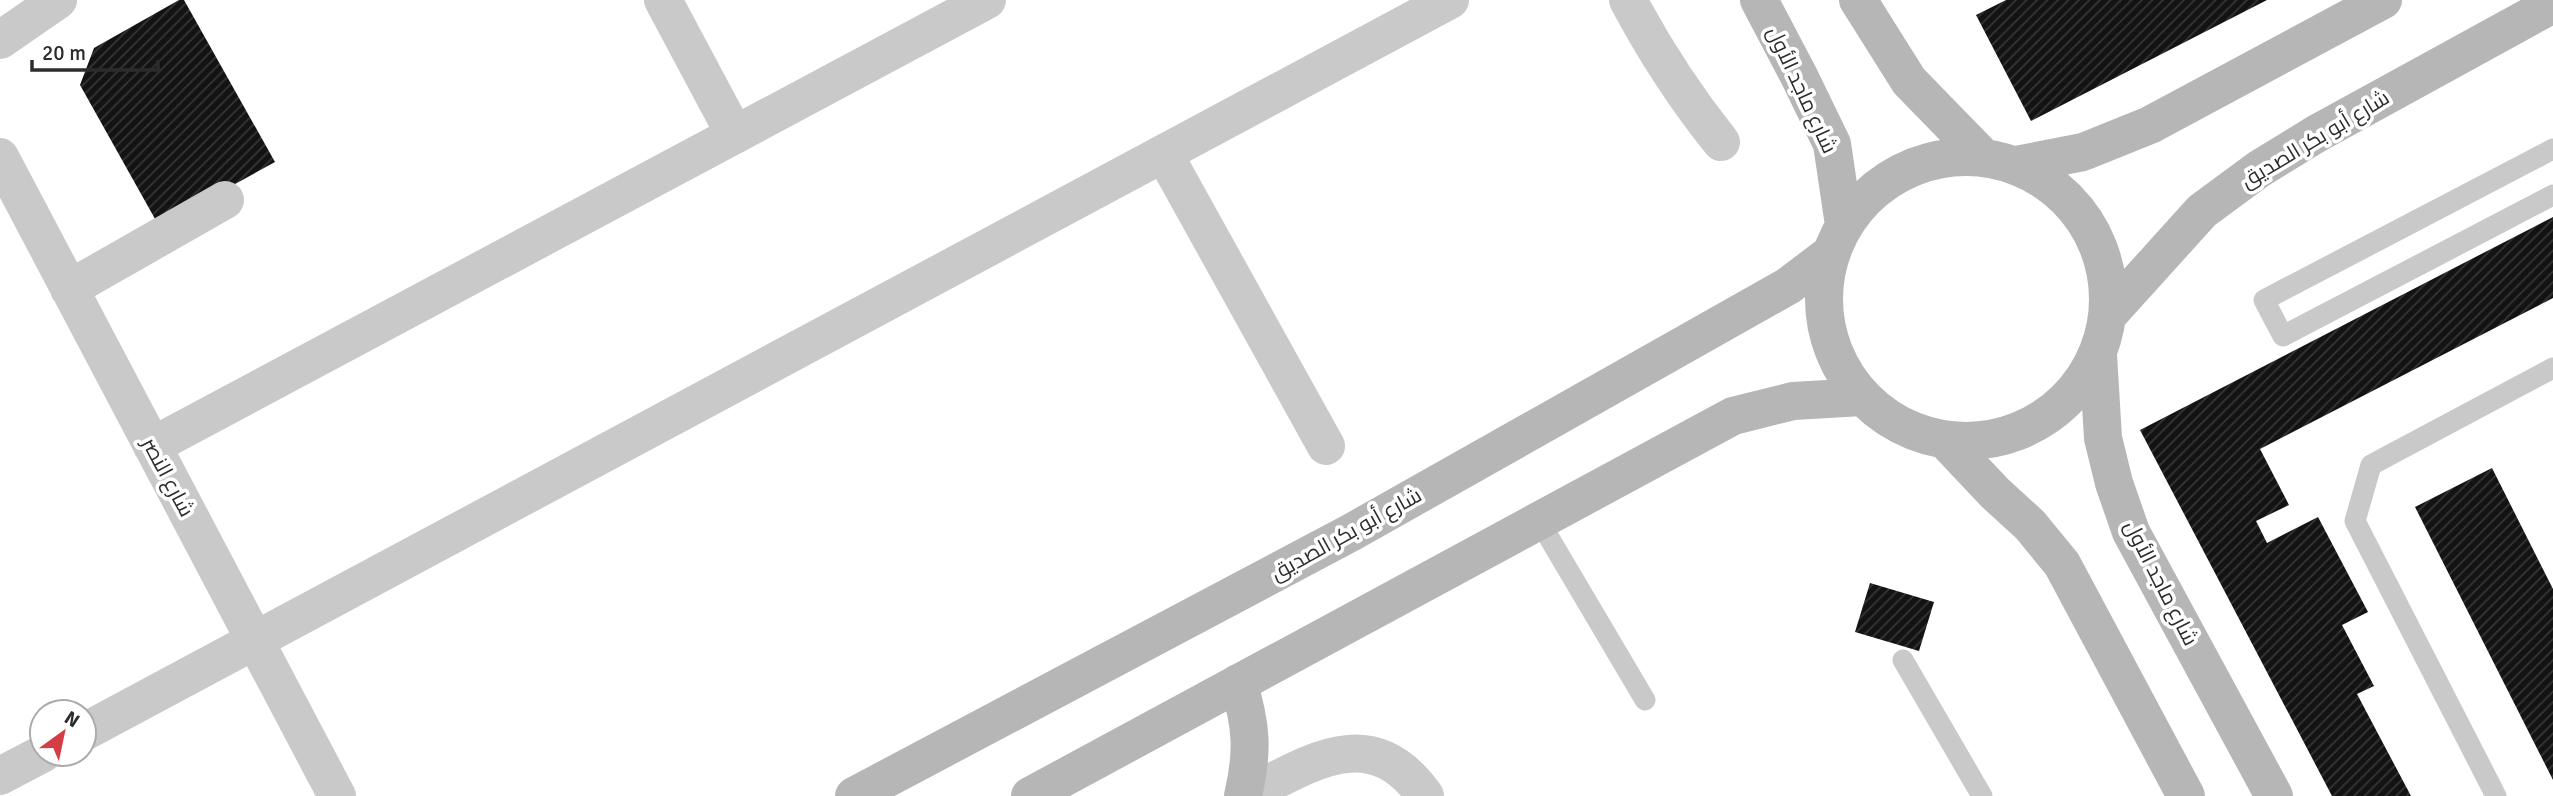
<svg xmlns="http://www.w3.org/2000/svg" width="2553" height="796" font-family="Signika,Cairo,sans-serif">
  <defs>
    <pattern id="building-hatch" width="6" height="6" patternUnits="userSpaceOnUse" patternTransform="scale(1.75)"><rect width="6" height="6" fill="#131313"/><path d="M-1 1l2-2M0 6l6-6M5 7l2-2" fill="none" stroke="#363636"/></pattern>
  </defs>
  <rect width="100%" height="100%" fill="#fff"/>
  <path fill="url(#building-hatch)" d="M179,0H184L275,162L159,226L80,85L94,48Z
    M2006,0H2267L2031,121L1976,15Z
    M2553,217V298L2260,449L2289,505L2256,521L2267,543L2318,517L2368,612L2342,625L2374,686L2357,694L2411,796H2332L2140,430Z
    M2492,468L2553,589V780L2415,507Z
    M1870,583L1934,602L1919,651L1855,632Z"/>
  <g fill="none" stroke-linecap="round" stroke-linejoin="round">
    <path stroke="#c9c9c9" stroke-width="21" d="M2553,149L2264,300L2283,336L2553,195
      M1538,519L1645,700
      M1903,660L1982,796
      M2496,796L2355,521L2371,465L2553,368"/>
    <path stroke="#c9c9c9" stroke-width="38" d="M663,0L735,135
      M1628,0C1655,51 1685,97 1721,142
      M0,40L58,0
      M1164,154L1326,446
      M0,157L337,796
      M69,289L225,200
      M152,446L987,0
      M84,732L1450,0
      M0,776L42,754
      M1245,796C1309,764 1371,719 1425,796"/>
    <path stroke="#b6b6b6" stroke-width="38" d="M1759,0L1799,76L1832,144L1844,225
      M1858,0L1909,81L1983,157
      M1824 299a142 142 0 1 1 284 0a142 142 0 1 1-284 0Z
      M2016,165L2083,152L2150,125L2383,0
      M2108,315L2202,211L2259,169L2316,134L2553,4
      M2098,355L2103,438L2114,483L2131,532L2274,796
      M1944,439L1995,493L2030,525L2062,564L2186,796
      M1238,683C1252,725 1253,753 1243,796
      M854,796L1352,532L1788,286L1829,255
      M1030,796L1733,416L1793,401L1862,397"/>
  </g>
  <g text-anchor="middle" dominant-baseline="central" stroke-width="7" stroke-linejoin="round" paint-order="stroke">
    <g font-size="21" fill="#2c2c2c" stroke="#fff">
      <text transform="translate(1802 90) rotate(65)">شارع ماجد الأول</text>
      <text transform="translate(2315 139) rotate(-31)">شارع أبو بكر الصديق</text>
      <text transform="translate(168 477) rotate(62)">شارع النصر</text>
      <text transform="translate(1346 534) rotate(-29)">شارع أبو بكر الصديق</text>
      <text transform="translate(2161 583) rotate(63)">شارع ماجد الأول</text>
    </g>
  </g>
  <g transform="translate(63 733) rotate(33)"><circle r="33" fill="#ffffff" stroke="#ababab" stroke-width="2"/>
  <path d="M0-5L12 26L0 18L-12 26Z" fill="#d53d44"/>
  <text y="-10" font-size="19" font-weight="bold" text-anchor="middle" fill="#2c2c2c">N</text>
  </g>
  <path d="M32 60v10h126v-10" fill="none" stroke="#2c2c2c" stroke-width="3.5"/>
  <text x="42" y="60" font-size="21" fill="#2c2c2c" stroke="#ffffff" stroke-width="5" paint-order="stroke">20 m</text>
</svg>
